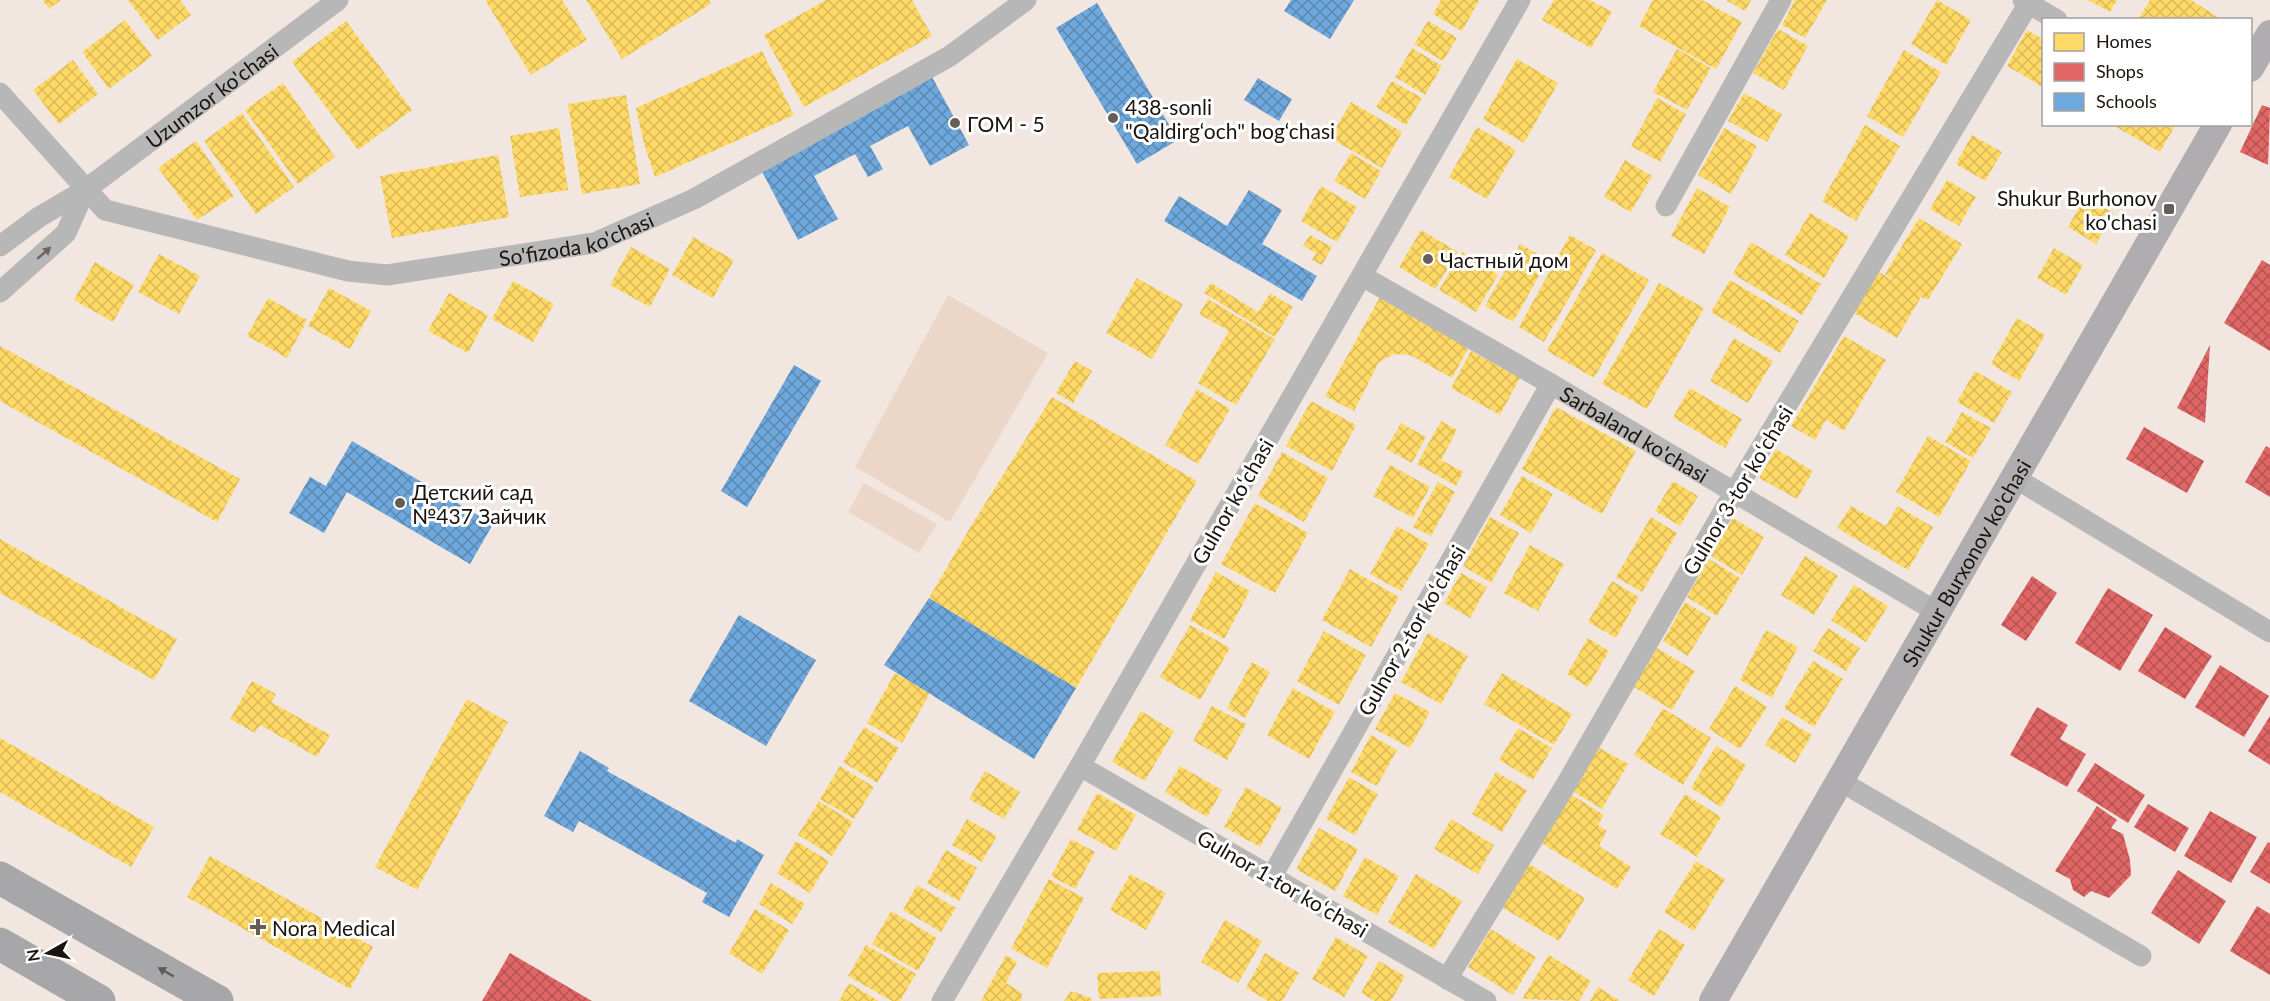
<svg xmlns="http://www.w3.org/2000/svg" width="2270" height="1001" font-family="Lato,sans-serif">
  <defs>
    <pattern id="homes-cross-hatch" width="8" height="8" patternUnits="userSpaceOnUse" patternTransform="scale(1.5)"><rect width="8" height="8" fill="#ffd966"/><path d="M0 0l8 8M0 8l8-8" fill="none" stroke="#dab957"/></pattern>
    <pattern id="shops-cross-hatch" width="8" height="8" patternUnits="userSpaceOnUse" patternTransform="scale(1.5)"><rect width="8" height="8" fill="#e06666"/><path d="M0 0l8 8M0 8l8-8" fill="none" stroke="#b55352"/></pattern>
    <pattern id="schools-cross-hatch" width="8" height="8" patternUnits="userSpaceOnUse" patternTransform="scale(1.5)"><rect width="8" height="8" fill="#6fa8dc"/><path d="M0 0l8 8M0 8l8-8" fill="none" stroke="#5a88b1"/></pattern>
  </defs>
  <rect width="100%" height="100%" fill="#f2e7e0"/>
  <path fill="#ecd6c7" d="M948,295L1048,353L950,522L855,467Z
    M864,483L937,524L919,553L848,512Z"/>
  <path fill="url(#homes-cross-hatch)" d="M43,0H61L49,9Z
    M128,0H180L191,15L158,40Z
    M485,0H562L587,40L531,75Z
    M586,0H709L711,4L622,59Z
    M826,0H912L932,36L804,107L764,35Z
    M1441,0H1478L1479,1L1462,31L1433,14Z
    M1554,0H1590L1612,12L1591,48L1542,20Z
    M1653,0H1702L1742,22L1716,69L1639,26Z
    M1726,0H1751L1745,11Z
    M1795,0H1827L1805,38L1782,25Z
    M1937,0L1971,20L1946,65L1911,44Z
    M2088,0H2117L2110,12Z
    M2150,0H2191L2222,20H2138Z
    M125,20L152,56L109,89L82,52Z
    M346,21L412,110L358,150L292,62Z
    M1428,21L1457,38L1443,61L1414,44Z
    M1778,29L1808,46L1784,90L1753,73Z
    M2027,30L2044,40V88L2007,66Z
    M1412,48L1442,66L1425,95L1395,77Z
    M1677,49L1711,68L1687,110L1653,92Z
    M1904,50L1941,72L1903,137L1867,116Z
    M762,51L794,115L655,177L644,144L636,108Z
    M1517,59L1558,83L1524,143L1483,119Z
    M73,60L98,94L59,124L33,90Z
    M1392,81L1422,98L1406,125L1376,107Z
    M283,83L335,157L298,184L245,110Z
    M1744,93L1782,114L1767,142L1728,121Z
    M626,95L640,184L582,194L568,104Z
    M1657,98L1686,114L1660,162L1631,146Z
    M1351,102L1402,132L1382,168L1330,138Z
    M242,113L294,187L256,214L204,141Z
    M2118,124H2176L2160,152L2116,127Z
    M1865,125L1900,146L1856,221L1822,201Z
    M1477,127L1516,150L1487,199L1449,177Z
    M559,128L568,190L520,197L510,136Z
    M1724,128L1757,146L1731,194L1698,175Z
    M1972,135L2002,152L1985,181L1956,164Z
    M196,141L234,196L197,220L158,168Z
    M1351,153L1381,171L1365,199L1334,181Z
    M498,155L509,217L392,238L380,176Z
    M1625,160L1652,176L1631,212L1604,197Z
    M1947,180L1976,197L1959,226L1930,209Z
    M1321,186L1357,207L1337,242L1301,221Z
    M1697,188L1730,207L1704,254L1671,236Z
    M2085,197L2114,213L2096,244L2068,227Z
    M1810,213L1849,236L1824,278L1785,255Z
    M1919,218L1962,244L1928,300L1921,297L1897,338L1847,309L1872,268L1900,284L1885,274Z
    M1421,230L1458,252L1435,289L1399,267Z
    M1310,235L1332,247L1322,265L1312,260L1316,253L1303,246Z
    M1570,235L1596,250L1544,342L1519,327Z
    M693,237L734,260L713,298L672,275Z
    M1751,242L1821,284L1802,315L1733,274Z
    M1520,244L1548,260L1513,322L1485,306Z
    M631,247L670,269L650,307L610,285Z
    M2054,248L2083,265L2066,295L2037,278Z
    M1462,252L1498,275L1476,312L1439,290Z
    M1602,253L1649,280L1594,378L1547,351Z
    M159,254L200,276L179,314L138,292Z
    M95,262L134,285L113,322L74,300Z
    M1137,278L1183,304L1152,359L1106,333Z
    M1730,280L1799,321L1780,353L1711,312Z
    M513,281L554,304L533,342L492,319Z
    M1211,283L1258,312L1270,293L1293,307L1275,337L1204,293Z
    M1659,283L1704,308L1647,409L1602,384Z
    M329,288L371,311L350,349L308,326Z
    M449,293L488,315L468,353L428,331Z
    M1380,297L1469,347L1452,378L1410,355L1394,354L1379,362L1354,411L1325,396Z
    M268,298L307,320L287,358L247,336Z
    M1208,299L1275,339L1236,405L1198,383L1229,331L1199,314Z
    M2017,318L2045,335L2019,381L1991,364Z
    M1844,336L1886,360L1844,431L1826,420L1815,440L1791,426Z
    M1734,338L1773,361L1748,403L1710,381Z
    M0,346L240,479L217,522L0,401Z
    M1471,351L1520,378L1500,415L1451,388Z
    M1075,361L1092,371L1073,403L1056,393Z
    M1975,371L2012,392L1994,423L1957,402Z
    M1690,388L1742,419L1725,448L1673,417Z
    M1197,389L1230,409L1198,464L1165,445Z
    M1052,397L1197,481L1076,688L929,598L971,526Z
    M1311,401L1356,425L1332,471L1286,446Z
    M1556,407L1636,451L1602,514L1522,469Z
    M1962,412L1991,428L1973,458L1945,442Z
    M1441,421L1457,430L1441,460L1463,472L1456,486L1417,464Z
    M1401,423L1426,437L1412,463L1386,449Z
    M1928,436L1971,461L1939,517L1896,492Z
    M1776,449L1813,471L1797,499L1759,478Z
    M1282,452L1328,478L1304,522L1258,496Z
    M1390,465L1430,487L1413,518L1373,496Z
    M1522,476L1553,494L1531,533L1500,515Z
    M1673,481L1698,496L1680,526L1655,511Z
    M1438,482L1455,492L1431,536L1413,527Z
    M1255,503L1308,533L1275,593L1221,564Z
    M1851,506L1886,526L1897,506L1933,527L1908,570L1837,528Z
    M1490,517L1519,533L1491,583L1463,566Z
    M1651,517L1677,533L1642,592L1616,577Z
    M1733,518L1764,537L1742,575L1711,556Z
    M1397,526L1429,544L1401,591L1370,574Z
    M0,539L177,639L154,680L0,593Z
    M1530,545L1564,564L1538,611L1504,593Z
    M1805,556L1838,576L1814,615L1781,595Z
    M1709,559L1740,578L1717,616L1687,597Z
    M1350,569L1399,597L1371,647L1322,620Z
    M1216,572L1250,591L1224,639L1190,620Z
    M1461,573L1487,587L1470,618L1444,603Z
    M1612,581L1639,597L1616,638L1588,622Z
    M1854,585L1888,606L1866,642L1831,620Z
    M1685,602L1711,618L1688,656L1663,641Z
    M1190,625L1230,648L1200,700L1160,677Z
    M1828,628L1860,648L1846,671L1813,651Z
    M1766,630L1798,647L1772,698L1740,680Z
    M1324,631L1366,655L1339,705L1297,681Z
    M1428,633L1468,656L1441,704L1401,682Z
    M1588,638L1609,651L1588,687L1567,674Z
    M1657,648L1695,671L1672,710L1634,687Z
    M1813,661L1843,679L1814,727L1784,708Z
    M1252,662L1270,672L1245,718L1227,708Z
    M895,673L930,693L902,743L867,723Z
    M1502,673L1572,714L1554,745L1484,704Z
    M252,681L276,694L271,702L330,735L317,757L260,725L255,733L230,719Z
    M1735,686L1767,707L1740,749L1709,729Z
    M1293,688L1335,712L1309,759L1267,735Z
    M1395,693L1430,712L1410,748L1375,729Z
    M467,699L508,722L417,890L375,867Z
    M1212,706L1246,724L1227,760L1193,741Z
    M1663,708L1711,738L1683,785L1634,755Z
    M1141,711L1174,731L1145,781L1112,762Z
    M1782,717L1812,735L1795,763L1765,745Z
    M864,727L899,748L877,783L843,762Z
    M1518,728L1552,748L1533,780L1499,760Z
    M1371,735L1397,750L1377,786L1351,772Z
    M0,738L154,827L131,867L0,792Z
    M1716,746L1746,765L1721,807L1691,788Z
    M1598,747L1628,764L1602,809L1572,791Z
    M840,766L874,787L854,819L820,799Z
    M1180,766L1222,790L1207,817L1165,792Z
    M985,771L1020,792L1004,819L969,799Z
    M1496,772L1527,790L1502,832L1472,814Z
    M1349,777L1378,794L1355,835L1326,819Z
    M1246,787L1282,808L1260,847L1224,827Z
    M1097,793L1136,815L1116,851L1077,830Z
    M1570,794L1604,815L1598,825L1607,831L1599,846L1631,867L1617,889L1541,843Z
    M1685,794L1721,817L1697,857L1660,834Z
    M819,801L853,822L832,856L798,835Z
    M967,819L997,836L982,862L952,845Z
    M1451,819L1494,845L1478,874L1434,849Z
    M1319,828L1358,849L1335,891L1296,869Z
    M1071,839L1095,852L1075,889L1051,876Z
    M796,841L829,861L810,893L777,873Z
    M946,850L977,868L959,901L927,883Z
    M210,856L373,947L350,989L187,897Z
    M1365,857L1399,876L1377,915L1343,896Z
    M1696,861L1725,879L1694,931L1664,912Z
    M1529,864L1585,898L1559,941L1503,908Z
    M1130,874L1166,893L1146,930L1110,910Z
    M1416,874L1462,901L1434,949L1388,922Z
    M1049,879L1084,898L1047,968L1011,948Z
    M771,883L805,904L792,924L759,904Z
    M917,885L956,908L941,932L903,910Z
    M755,909L789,930L762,974L729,953Z
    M891,911L937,938L918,971L872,944Z
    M1225,920L1262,941L1238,983L1201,962Z
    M1491,929L1536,957L1513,995L1468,967Z
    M1659,929L1685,945L1654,996L1628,980Z
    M1336,937L1368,956L1344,997L1312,979Z
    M866,945L916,974L900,1001H892L848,976Z
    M1265,953L1299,973L1282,1001H1268L1246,988Z
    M1006,955L1017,962L1006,983L1022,993L1021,1001H981Z
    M1549,955L1591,981L1579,1001L1522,999Z
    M1379,961L1405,976L1391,1001H1375L1361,993Z
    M1160,971L1161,996L1099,999L1097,973Z
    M849,983L879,1001H839Z
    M1598,987L1620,1001H1590Z
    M1071,991L1091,998L1092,1001H1064Z"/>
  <path fill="url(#shops-cross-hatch)" d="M2262,105L2270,108L2268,165L2240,152Z
    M2262,260L2270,265V351L2224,323Z
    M2210,345L2205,423L2177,408Z
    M2144,427L2204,461L2187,493L2126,459Z
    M2266,446L2270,448V497L2245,482Z
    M2032,576L2057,593L2026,641L2001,625Z
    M2108,588L2153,615L2120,671L2075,643Z
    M2165,627L2212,656L2185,699L2138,671Z
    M2220,665L2269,696L2244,737L2195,707Z
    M2037,707L2068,725L2060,739L2086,754L2067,787L2010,755Z
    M2270,716V765L2248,751Z
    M2095,763L2145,795L2128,823L2077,791Z
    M2148,804L2189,828L2175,852L2134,827Z
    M2097,806L2117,820L2111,828L2123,834L2130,860L2131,875L2109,898L2091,891L2084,897L2073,890L2070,879L2055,871Z
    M2210,811L2257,837L2231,883L2184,856Z
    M2268,842L2270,843V884L2250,872Z
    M2178,870L2226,901L2199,944L2151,913Z
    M2257,906L2270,914V975L2230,951Z
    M510,953L592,1001H482Z"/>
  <path fill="url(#schools-cross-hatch)" d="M1291,0H1354L1330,39L1284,11Z
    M1097,3L1178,140L1137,164L1056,28Z
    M925,64L969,145L930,166L908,126L870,146L883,169L868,177L855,154L814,176L838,219L798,240L756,160Z
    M1258,78L1292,99L1279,121L1244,100Z
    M1249,190L1282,210L1262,244L1317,276L1302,301L1164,221L1179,196L1227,226Z
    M794,365L821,381L747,507L721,491Z
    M352,441L493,524L470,564L347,492L324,533L289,513L310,477L326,486Z
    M929,598L1076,688L1034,759L884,665Z
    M739,615L816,660L766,746L689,701Z
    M580,751L609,768L607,771L736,843L737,839L764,855L729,917L702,902L707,893L579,821L573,832L544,816Z"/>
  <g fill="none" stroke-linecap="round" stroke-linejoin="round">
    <g stroke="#b8b7b8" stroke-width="21">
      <path d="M2023,0L2057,20"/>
      <path id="s1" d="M0,93L105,210L348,271L387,275L594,243L694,199L950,56L1026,0"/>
      <path d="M1666,206L1781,0"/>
      <path id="s2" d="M0,246L39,217L85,190L338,0"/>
      <path id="s3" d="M1362,276L1551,384L1937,612"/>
      <path d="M0,292L66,233L85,190"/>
      <path d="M2015,478L2270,632"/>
      <path d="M1080,766L1486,1001"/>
      <path d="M1840,781L2141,956"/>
      <path d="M1272,876L1551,384"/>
      <path d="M1447,979L1564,788L1734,493L2029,3"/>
      <path d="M942,1001L1080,766L1520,0"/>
    </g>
    <g stroke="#afadaf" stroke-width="28">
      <path d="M2250,68L2270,34"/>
      <path id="s4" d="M1713,1001L2218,124"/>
    </g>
    <path stroke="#a7a6a8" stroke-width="33" d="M0,878L217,1001
      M0,944L99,1001"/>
  </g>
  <defs><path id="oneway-solid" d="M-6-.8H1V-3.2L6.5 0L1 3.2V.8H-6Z" transform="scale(1.5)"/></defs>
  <use fill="#696563" href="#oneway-solid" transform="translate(44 253) rotate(-41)"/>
  <use fill="#605c5b" href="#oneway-solid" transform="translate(166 972) rotate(-150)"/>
  <g fill="#665d58" stroke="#fff" stroke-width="2">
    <circle cx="1113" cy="118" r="6"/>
    <circle cx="955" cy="123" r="6"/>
    <rect x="2163" y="203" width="12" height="12" rx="3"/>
    <circle cx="1428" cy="259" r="6"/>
    <circle cx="400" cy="503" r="6"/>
    <path d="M255 918h6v6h6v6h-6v6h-6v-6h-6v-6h6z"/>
  </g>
  <g text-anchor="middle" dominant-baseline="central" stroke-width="6" stroke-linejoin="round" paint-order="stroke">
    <g font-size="21" fill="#1a130e" stroke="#fff">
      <text stroke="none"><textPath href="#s2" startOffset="260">Uzumzor ko'chasi</textPath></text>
      <text stroke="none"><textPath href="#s1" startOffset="640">So'fizoda ko'chasi</textPath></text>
      <text stroke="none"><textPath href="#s3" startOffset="315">Sarbaland ko'chasi</textPath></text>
      <text transform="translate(1737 490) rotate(-59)">Gulnor 3-tor koʻchasi</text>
      <text transform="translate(1232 501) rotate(-60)">Gulnor koʻchasi</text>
      <text stroke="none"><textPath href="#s4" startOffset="506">Shukur Burxonov ko'chasi</textPath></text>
      <text transform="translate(1411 630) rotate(-60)">Gulnor 2-tor koʻchasi</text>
      <text transform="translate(1283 883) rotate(30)">Gulnor 1-tor koʻchasi</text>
    </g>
    <g font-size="21" fill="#1a130e" stroke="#fff" text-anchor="start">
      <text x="1125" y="106">438-sonli<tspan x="1125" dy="24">"Qaldirg‘och" bog‘chasi</tspan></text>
      <text x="967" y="123">ГОМ - 5</text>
      <text x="2157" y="197" text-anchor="end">Shukur Burhonov<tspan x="2157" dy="24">ko'chasi</tspan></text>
      <text x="1440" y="259">Частный дом</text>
      <text x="412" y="491">Детский сад<tspan x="412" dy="24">№437 Зайчик</tspan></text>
      <text x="272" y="927">Nora Medical</text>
    </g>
  </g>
  <rect x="2042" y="18" width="210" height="108" fill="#ffffff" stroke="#a3a19f" stroke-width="1.5"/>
  <rect x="2054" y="33" width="30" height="18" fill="#ffd966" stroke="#a3a19f" stroke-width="1.5"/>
  <text x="2096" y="48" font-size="18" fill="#1a130e">Homes</text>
  <rect x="2054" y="63" width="30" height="18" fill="#e06666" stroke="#a3a19f" stroke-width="1.5"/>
  <text x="2096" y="78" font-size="18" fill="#1a130e">Shops</text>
  <rect x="2054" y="93" width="30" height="18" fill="#6fa8dc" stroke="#a3a19f" stroke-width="1.5"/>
  <text x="2096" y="108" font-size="18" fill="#1a130e">Schools</text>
  <g transform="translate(48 953) rotate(261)" stroke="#ffffff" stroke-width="4.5" paint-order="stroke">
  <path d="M0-4.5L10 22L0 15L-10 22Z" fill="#1a130e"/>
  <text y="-9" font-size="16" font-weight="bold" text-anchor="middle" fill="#1a130e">N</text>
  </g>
</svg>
